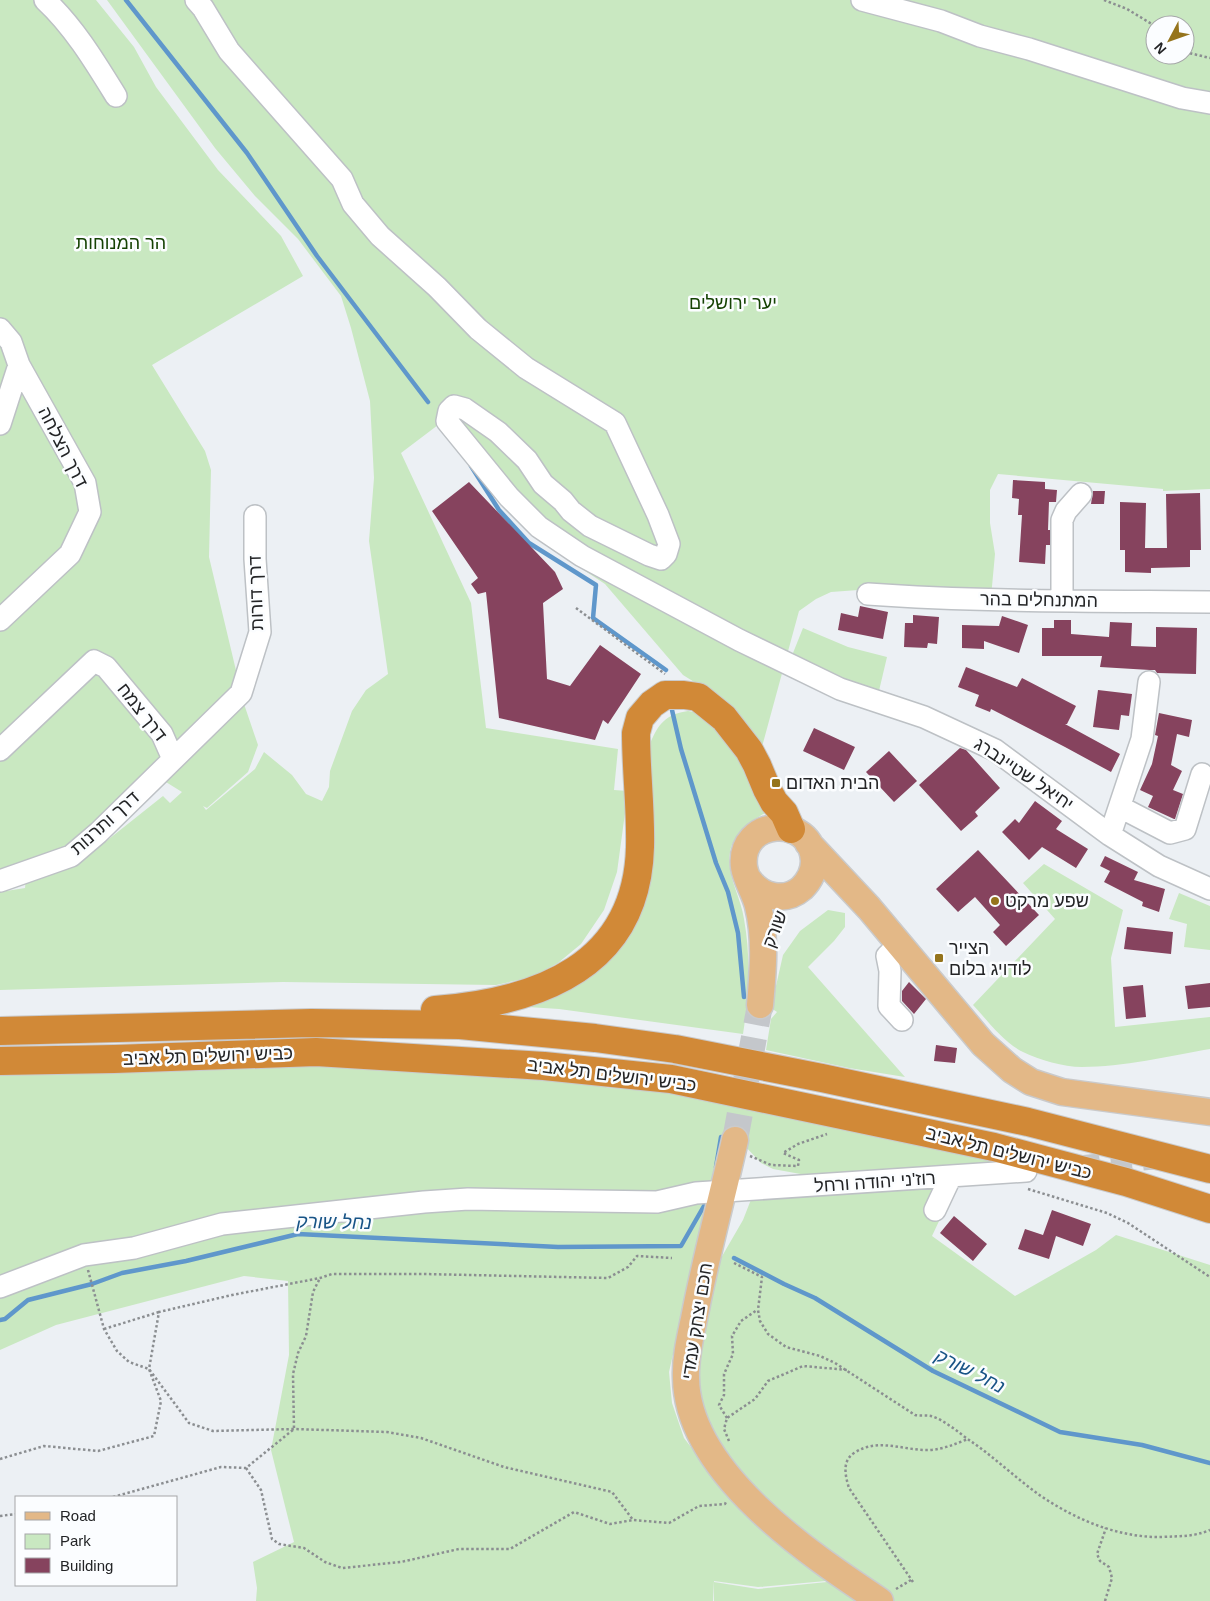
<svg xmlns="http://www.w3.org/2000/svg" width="1210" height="1601" font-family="Helvetica,Heebo,sans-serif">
  <rect width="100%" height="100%" fill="#ecf0f4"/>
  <path fill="#c9e8c1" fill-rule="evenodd" d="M0,0H96L134,47L156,87L218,170L281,236L303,276L152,365L205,451L211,470L209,557L244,704L258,745L248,772L207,808L203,806L206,810L255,769L264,752L292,775L306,794L322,801L329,787L330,771L352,711L366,690L388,674L369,541L374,478L370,401L351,328L341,296L298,239L255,196L215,148L107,0H1210V489L1163,491V489L998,474L990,490V523L995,554L991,597L872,589L831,592L816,599L799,611L760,754L707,690L683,675L605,584L541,542L438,425L401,453L471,603L486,728L618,749L614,790L628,791L617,872L604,910L581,944L558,963L532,977L496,985L283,982L0,990V892L25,888L26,877L62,870L85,858L163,796L170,803L182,792L153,774L67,861L0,876ZM1155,25H1185V55H1155Z
    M803,628L848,647L887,657L878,695L791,658Z
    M688,711L704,714L756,779L765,813C750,822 734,833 730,852C726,875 741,897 744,919C751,958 749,995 743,1034L559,1009L512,1006L613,945L650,744C658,724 666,714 688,711Z
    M1044,864L1123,910L1111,958L1115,1027L1210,1017V1049C1170,1056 1122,1067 1082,1067C1063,1067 1040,1060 1023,1052C1003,1042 988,1021 973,1005L1055,919L1023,883Z
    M1179,893L1210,906V950L1184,947L1187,924L1169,919Z
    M828,910L845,913V927L834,941L808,967L905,1077L849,1068L766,1050L771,1019L777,1012L771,1008L783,955L800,931Z
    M311,1061L593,1081L608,1088L678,1090L1002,1158L984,1167L817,1177L773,1169L761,1163L744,1145L698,1244L669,1372L672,1403L684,1438L710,1472L753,1522L826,1581L758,1587L714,1581L713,1601H256L257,1588L253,1562L294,1542L271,1450L289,1355L288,1281L244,1276L56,1325L0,1350V1069Z
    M956,1185L932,1236L1015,1296L1096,1250L1116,1235L1210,1265V1601H892L789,1525L715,1451L694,1370L721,1258L743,1220L752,1197Z
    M714,1582L758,1589L827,1582L841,1585L862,1601H714Z"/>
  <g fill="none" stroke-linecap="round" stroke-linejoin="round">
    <path stroke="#5f97cb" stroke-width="4.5" d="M126,0L247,153L317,256L428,402
      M471,466L499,510L529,543L596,585L593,618L666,670
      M672,710L681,749L716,863L728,892L738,933L744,997
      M716,1167L721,1137
      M734,1258L784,1284L815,1298L933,1371L1060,1432L1142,1445L1210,1463
      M0,1320L5,1319L28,1300L92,1284L122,1273L186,1261L298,1234L558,1247L681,1246L708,1199"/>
  </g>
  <path fill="#86435e" d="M1013,480L1045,482V489L1057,490L1056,502H1049L1048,530H1050V545H1046L1045,564L1019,562L1022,515H1018L1019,499L1012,498Z
    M469,482L555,572L563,589L543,603L547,679L570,686L600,645L641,674L608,724L603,720L595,740L499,718L486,592L478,594L471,584L478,578L432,511Z
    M1093,491H1105L1104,504H1091Z
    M1200,493L1201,550H1190V567L1151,568V573L1125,572V550H1120V502L1146,503L1145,548H1167L1166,494Z
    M860,606L888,612L883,639L838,630L841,613L858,617Z
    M913,615L939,617L937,644L928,643L927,648L904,647L905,623H913Z
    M1002,616L1028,625L1019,653L984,641V649L962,648V625L999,626Z
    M1054,620H1071V634L1109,637L1110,622L1132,623L1131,646L1156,647V627L1197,628L1196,674L1157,673L1155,670H1150L1100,667L1102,656H1042V628H1054Z
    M966,667L1017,687L1022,678L1076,706L1067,724H1065L1120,754L1111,772L1065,747L991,709L990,712L975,706L979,695L958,687Z
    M1098,690L1132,694L1129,716L1121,715L1119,730L1093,727Z
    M1159,713L1192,720L1189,737L1177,734L1171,765L1182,771L1173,790L1183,794L1175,819H1174L1148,807L1153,796L1140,790L1152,764L1158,736L1155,735Z
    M814,728L855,747L844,770L803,751Z
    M960,748L966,750L1000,788L975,812L978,816L961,831L919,785Z
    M889,751L917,781L894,802L866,772Z
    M1035,801L1062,821L1056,829L1088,849L1076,868L1042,847L1029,860L1002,832L1015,819L1019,823Z
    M978,850L1039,915L1006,946L993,932L1000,925L975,897L958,912L936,889Z
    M1105,856L1138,872L1134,880L1165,889L1159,912L1142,906L1143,902L1104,882L1110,871L1100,866Z
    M1127,927L1173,932L1171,954L1124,949Z
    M909,982L926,999L914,1014L902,1001V991Z
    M1210,983V1007L1188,1009L1185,986Z
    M1143,985L1146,1017L1126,1019L1123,987Z
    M936,1045L957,1048L955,1063L934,1061Z
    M1052,1210L1091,1224L1083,1246L1056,1236L1049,1259L1018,1249L1025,1229L1043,1235Z
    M954,1216L987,1244L973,1261L940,1233Z"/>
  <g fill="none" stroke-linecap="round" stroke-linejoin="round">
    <path stroke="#c4c7cb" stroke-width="21" stroke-dasharray="21 11" stroke-linecap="butt" d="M1079,1166L1153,1159"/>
    <path stroke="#c4c7cb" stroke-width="26" stroke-dasharray="26 13" stroke-linecap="butt" d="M735,1140L760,1005"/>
    <g stroke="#bdc1c5" stroke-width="24">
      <path id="minor" d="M45,0C74,27 95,62 116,96
        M196,0L203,8L229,51L342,179L353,204L380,236L437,287L478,329L526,368L615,423L658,515L669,544L666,554L661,559L649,555L590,526L571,511L563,501L543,484L527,460L498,432L465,409L454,406L449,411L447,421L509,497L539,527L582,556L739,640L840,689L924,717L995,750L1110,835L1159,866L1210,889
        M862,0L941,21L980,36L1029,49L1182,98L1210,103
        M0,329L11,342L19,365L85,483L90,512L70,554L0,620
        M0,424L19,365
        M868,594C982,602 1096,601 1210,602
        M1062,601V520L1066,511L1081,494
        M0,750L94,661L106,667L162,734L173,759
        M1120,807L1170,833L1185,829L1202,774
        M1110,835L1142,739L1149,682
        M0,881L71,856L98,833L241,693L260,632L255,559V516
        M899,944L887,956L890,971L889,1006L902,1020
        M935,1210L951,1176
        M0,1287L84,1255L134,1248L222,1224L424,1202L468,1199L657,1202L696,1193L1026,1171"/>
    </g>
    <g stroke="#cacacb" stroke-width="29">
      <path id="major" d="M808,843L869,908L983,1044L1012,1070L1031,1082L1062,1092L1210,1112
        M749,880C761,897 785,903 802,888C809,881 814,871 814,861C812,813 738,818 744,867C746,880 755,893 758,906C766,938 763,972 760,1005
        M735,1140C722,1198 706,1256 695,1314C691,1334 685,1357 686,1378C687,1472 809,1554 880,1601"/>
    </g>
    <g stroke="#cacacb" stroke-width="30">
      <path id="highway" d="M435,1010C537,1002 637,967 640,847C641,809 636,771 636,733L640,718L652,704L665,695H684L698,697L724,718L749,750L757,765L767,789L774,802L784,813L791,829
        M0,1031L311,1023L385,1024L460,1025L595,1038L675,1049L822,1078L1028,1122L1210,1169
        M0,1061L114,1059L316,1052L544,1066L671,1079L994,1147L1126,1182L1210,1209"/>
    </g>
    <path stroke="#8b8e91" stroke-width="2.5" stroke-dasharray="2.5 2.5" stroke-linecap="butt" d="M1104,0L1127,9L1155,26
      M1185,52L1210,58
      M576,608L665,674
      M750,1156L771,1165L798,1166L799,1160L783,1153L798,1144L827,1134
      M1028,1189L1107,1213L1128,1223L1210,1277
      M734,1263L762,1277L758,1310L760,1321L768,1334L786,1347L820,1356L835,1363L915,1415C920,1416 926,1415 931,1416C945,1420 960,1434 972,1442C995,1458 1016,1478 1038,1494C1074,1519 1118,1538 1162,1537C1180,1536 1193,1537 1210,1530
      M88,1270L104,1329L117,1351L129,1362L149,1369L189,1423L213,1431L294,1429L387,1432L421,1438L504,1467L612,1492L633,1520
      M104,1329L159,1312
      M727,1418L719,1405L724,1395V1374L733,1354L732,1336L741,1321L757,1310
      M729,1441L724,1429L727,1418L755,1399L768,1381L803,1366L848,1370
      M0,1459L44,1446L98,1451L154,1436L161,1401L149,1369L159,1312L232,1295L320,1278L332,1274H424L608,1278L628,1267L637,1256L672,1258
      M246,1468L261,1490L272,1539L279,1544L304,1548L325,1562L342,1568L401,1562L459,1549H510L574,1512L610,1524L633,1520L669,1523L699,1506L725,1504L726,1502
      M113,1497L221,1467L246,1468L294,1429L293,1374L298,1353L306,1336L313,1292L320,1278
      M0,1516L16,1514
      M913,1582L849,1488C845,1475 842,1461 854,1453C878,1437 904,1451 930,1450C944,1449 955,1444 968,1439
      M896,1589L911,1580
      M1105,1601L1112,1578L1109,1567L1100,1561L1097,1554L1106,1528"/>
    <use href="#minor" stroke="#fff" stroke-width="21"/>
    <use href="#major" stroke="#e3b887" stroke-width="26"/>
    <use href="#highway" stroke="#d18937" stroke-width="28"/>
  </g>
  <g fill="#95741c" stroke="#fbfdff" stroke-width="2">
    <rect x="771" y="778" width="10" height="10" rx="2.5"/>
    <circle cx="995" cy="901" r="5"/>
    <rect x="934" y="953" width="10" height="10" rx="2.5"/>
  </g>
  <g text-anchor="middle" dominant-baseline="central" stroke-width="5" stroke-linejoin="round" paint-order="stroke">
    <g font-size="18" fill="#154203" stroke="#fbfdff">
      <text x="121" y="243">הר המנוחות</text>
      <text x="733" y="303">יער ירושלים</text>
    </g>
    <g font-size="18" fill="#232426" stroke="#fbfdff">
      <text transform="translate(63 447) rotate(63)">דרך הצלחה</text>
      <text transform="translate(256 593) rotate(-92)">דרך דורות</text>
      <text transform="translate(1039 600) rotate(1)">המתנחלים בהר</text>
      <text transform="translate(142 712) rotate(52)">דרך צמח</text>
      <text transform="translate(1024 774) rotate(34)">יחיאל שטיינברג</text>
      <text transform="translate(105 823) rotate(-42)">דרך ותרנות</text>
      <text transform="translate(775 929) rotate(-69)">שורק</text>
      <text transform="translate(208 1056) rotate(-2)">כביש ירושלים תל אביב</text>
      <text transform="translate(612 1075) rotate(7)">כביש ירושלים תל אביב</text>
      <text transform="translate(1009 1153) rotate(14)">כביש ירושלים תל אביב</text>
      <text transform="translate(875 1182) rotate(-4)">רוז'ני יהודה ורחל</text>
      <text transform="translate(697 1321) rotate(-81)">חכם יצחק עמדי</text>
    </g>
    <g font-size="18" fill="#232426" stroke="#fbfdff" text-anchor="start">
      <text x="786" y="783">הבית האדום</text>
      <text x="1005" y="901">שפע מרקט</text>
      <text x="949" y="948">הצייר<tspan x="949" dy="21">לודויג בלום</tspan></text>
    </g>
    <g font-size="19" font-style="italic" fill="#185486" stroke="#fbfdff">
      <text transform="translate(334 1222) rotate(1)">נחל שורק</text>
      <text transform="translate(970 1371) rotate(27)">נחל שורק</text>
    </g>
  </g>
  <rect x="15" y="1496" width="162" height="90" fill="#fbfdff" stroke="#a5a6a8"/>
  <rect x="25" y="1512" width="25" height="8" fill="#e3b887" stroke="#a5a6a8"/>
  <text x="60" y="1521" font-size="15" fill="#232426">Road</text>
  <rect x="25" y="1534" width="25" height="15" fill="#c9e8c1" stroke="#a5a6a8"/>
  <text x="60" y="1546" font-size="15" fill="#232426">Park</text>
  <rect x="25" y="1558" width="25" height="15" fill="#86435e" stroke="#a5a6a8"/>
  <text x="60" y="1571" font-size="15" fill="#232426">Building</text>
  <g transform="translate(1170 40) rotate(229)"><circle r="24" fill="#fbfdff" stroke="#a5a6a8"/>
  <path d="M0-4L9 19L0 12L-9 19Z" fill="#95741c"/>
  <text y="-8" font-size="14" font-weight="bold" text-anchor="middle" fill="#232426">N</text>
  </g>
</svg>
